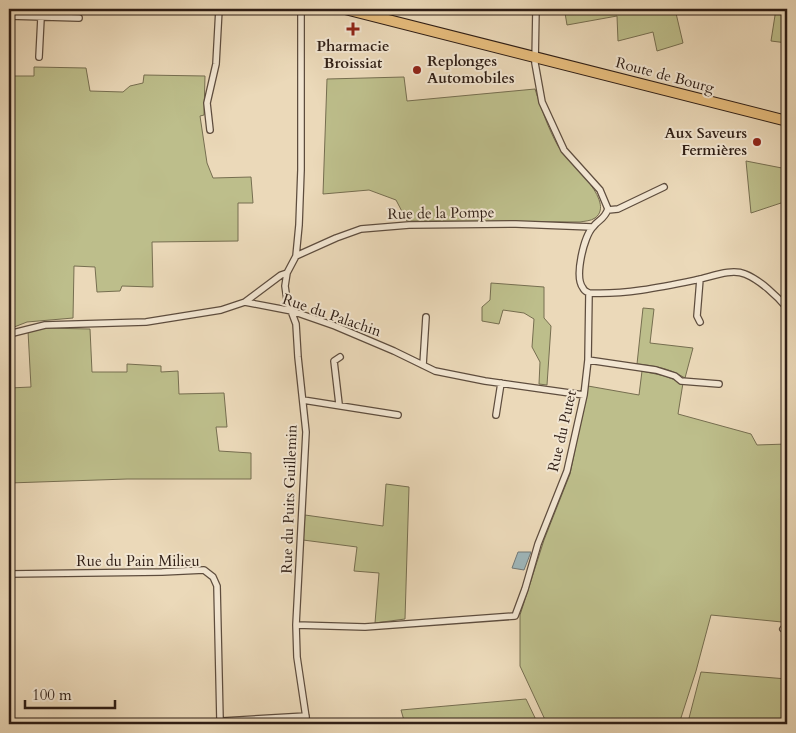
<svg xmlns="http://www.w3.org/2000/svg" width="796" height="733" font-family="Cardo,serif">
  <rect width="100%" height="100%" fill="#ebd9b9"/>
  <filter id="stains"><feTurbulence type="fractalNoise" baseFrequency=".004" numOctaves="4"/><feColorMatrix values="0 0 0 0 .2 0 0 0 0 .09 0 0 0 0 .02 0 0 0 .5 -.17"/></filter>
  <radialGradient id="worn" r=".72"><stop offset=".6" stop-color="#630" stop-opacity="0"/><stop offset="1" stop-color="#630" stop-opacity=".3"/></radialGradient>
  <path fill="#bdbe8b" stroke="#766e50" d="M585,9H675L683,43L657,51L653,32L618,41L617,16L567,25L565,13Z
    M776,9H787V43L771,41Z
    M34,67L86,68L90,91L123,92L130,86L143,83L144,75L205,76L204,115L200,116L207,163L213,178L251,177L253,203H238V241L152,242L153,287L122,286L120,291L97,292L95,267L74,266L73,318L27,322L9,329V76H34Z
    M404,77L407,101L535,89C541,108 548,128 558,146C567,160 617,202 595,218C591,221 585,221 580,222L407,221L396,200L369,190L323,194L327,79Z
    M746,161L787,169V201L751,213Z
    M491,283L544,287V318L551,326L547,385L539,384L540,362L532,347L534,319L524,313L503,310L499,324L482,321V307L490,300Z
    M643,308L654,309L650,343L693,348L685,378C669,368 655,366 637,364Z
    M45,328L90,329L92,372H127V364L161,366V372L178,371L179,394L224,393L227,427H216L219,451L251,453V479H127L9,483V388L31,387L28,331Z
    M642,371L665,376L683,383L678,414L751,434L757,445L787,444V621L782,622L711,615L696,671L679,724H547L520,666V615L544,540L570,474L588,386L639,395Z
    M386,484L409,487L405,619L375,623L379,573L354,571L357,547L303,540L305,515L383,526Z
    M701,672L787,679V724H711L688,722Z
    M526,699L538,724H405L401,710Z"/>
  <path fill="#9eb7bb" stroke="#727a79" d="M518,552H531L524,570L512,568Z"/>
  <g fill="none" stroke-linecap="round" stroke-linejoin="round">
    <g stroke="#5e4d3e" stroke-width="8">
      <path id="street" d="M301,9V170L299,225L296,256L287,273L285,286L287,300L296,324L298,357L306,432L296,625L297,657L307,724
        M9,16L79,18
        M39,57L41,18
        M210,130L207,103L216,64L219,9
        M608,210L618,209L664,187
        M296,256L336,238L361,229L409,225L516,224L592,227
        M589,293C624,295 662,287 696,280C711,277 731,268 745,274C760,280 777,296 787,308
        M245,302L281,275L287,273
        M700,322L697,316L700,279
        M9,334L45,325L146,322L221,310L245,302L292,311L335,326L394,351L435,371L485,381L584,395
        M588,360L656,370L675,376L681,381L719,384
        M423,365L426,317
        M303,400L398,415
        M339,404L334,361L340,357
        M496,415L501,383
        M9,574L162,572L204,570L213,577L217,586L220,720
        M296,625L365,627L515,616L525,589L538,544L567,471L584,395L588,360L589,293C587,292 584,291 583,288C574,277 584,236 593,227C599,219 604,220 608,209L600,190L564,150L542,102L535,63L536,9
        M783,629L787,625
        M10,724L23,722L37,724
        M172,724L306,716"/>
    </g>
    <g stroke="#2f1e15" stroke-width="12">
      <path id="primary" d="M345,9L787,121"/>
    </g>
    <use href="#street" stroke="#f2e6d2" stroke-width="5.5"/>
    <use href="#primary" stroke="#e6bc7c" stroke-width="10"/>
  </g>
  <g fill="#8f2418" stroke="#f2e6d2" stroke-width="2">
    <path d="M350.5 21.5h5v5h5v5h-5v5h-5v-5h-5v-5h5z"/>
    <circle cx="417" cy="70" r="5"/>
    <circle cx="757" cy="142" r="5"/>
  </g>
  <g text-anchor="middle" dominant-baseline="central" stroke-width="4" stroke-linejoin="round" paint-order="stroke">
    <g font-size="15" font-weight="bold" fill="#2f1e15" stroke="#f2e6d2">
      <text x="353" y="46">Pharmacie<tspan x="353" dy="17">Broissiat</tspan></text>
      <text x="427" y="61" text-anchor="start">Replonges<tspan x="427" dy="17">Automobiles</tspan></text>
      <text x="747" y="133" text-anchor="end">Aux Saveurs<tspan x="747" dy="17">Fermières</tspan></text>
    </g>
    <g font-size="15" fill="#2f1e15" stroke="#f2e6d2">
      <text transform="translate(665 75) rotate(15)">Route de Bourg</text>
      <text transform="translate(441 213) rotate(-1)">Rue de la Pompe</text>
      <text transform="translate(332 315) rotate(19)">Rue du Palachin</text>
      <text transform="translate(562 431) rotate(-77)">Rue du Putet</text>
      <text transform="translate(289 499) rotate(-88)">Rue du Puits Guillemin</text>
      <text x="138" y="561">Rue du Pain Milieu</text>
    </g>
  </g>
  <rect width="796" height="733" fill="none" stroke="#ebd9b9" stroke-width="30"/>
  <rect x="10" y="10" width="776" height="713" fill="none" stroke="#2f1e15" stroke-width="2.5"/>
  <rect x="15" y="15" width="766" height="703" fill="none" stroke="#2f1e15"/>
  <path d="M25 700v8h90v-8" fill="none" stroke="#2f1e15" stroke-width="2.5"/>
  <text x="32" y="700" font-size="15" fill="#2f1e15" stroke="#f2e6d2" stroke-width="4" paint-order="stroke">100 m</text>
  <rect width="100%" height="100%" filter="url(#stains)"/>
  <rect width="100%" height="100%" fill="url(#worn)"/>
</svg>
